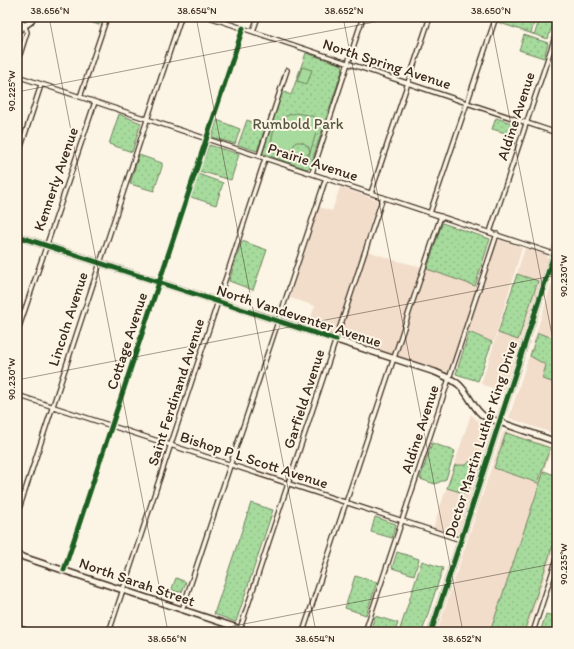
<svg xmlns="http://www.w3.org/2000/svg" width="574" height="649" font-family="Itim,sans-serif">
  <defs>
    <pattern id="grass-dots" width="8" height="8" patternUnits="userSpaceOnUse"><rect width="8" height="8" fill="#a6db9d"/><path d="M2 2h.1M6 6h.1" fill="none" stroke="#90bc87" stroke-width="1.8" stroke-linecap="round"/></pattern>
  </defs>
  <rect width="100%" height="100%" fill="#fcf5e5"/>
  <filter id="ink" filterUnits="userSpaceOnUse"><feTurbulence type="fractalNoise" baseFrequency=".025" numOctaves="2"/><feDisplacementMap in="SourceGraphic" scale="8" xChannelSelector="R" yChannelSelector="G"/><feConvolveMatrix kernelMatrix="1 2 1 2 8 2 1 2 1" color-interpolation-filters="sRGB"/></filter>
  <g filter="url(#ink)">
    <path fill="#f2ddcb" d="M340,187L378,200L362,249L394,260L418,266L482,288L497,241L501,240L522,248L494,342L465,330L451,373L307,327L315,306L290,298L319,207L332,211Z
      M525,248L546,255L548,259L503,392L481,384Z
      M557,267V435L509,418Z
      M471,414L477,420L490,425L492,427L458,533L455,535L433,528Z
      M507,431L552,447L544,471L557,476V541L527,632H437L503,432Z"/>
    <path fill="url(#grass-dots)" stroke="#70825e" d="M74,17H101L99,25Z
      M499,17H536L531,33L533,34L535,33L540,17H555L548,39L497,22Z
      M524,35L548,43L544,58L519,50Z
      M306,53L342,65L343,68L310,167L307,169L261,153L282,91L291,95Z
      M119,114L141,123L132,152L109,144Z
      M496,118L518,125L516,136L492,129Z
      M217,120L240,129L235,144L212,137Z
      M247,120L266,127L257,151L238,145Z
      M209,145L239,154L231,180L199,171Z
      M139,155L162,163V167L154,191L130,184Z
      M198,174L223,183L216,205L191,197Z
      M442,223L490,239L475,286L427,269Z
      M242,241L267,250L253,290L229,281Z
      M517,274L538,281L518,340L498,333Z
      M469,332L492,342L478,381L456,374Z
      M538,333L557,339V353L553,357L556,383L542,379L546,365L530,356Z
      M506,433L550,448L538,483L494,468Z
      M432,443L455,451L446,479L435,484L420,479Z
      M470,461L478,464L467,494L447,488L455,465H466Z
      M544,471L557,476V533L524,632H490Z
      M251,503L273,510L236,622L214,614Z
      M375,517L396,524L392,538L371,532Z
      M397,552L419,559L414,575L392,568Z
      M422,561L443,568L422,632H399Z
      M355,576L377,582L366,615L345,608Z
      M176,578L186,582L182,592L171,591Z
      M546,614L557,617V632H540Z
      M375,616L398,623L395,632H370Z"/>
    <path fill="#a6db9d" stroke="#70825e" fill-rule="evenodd" d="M302,67L312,70L307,84L297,81Z
      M296,113L312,116L320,120L308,159L304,163L273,150L271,146C273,126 277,117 296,113ZM296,142H302L308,146L310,151L304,161L299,160L292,156V148Z"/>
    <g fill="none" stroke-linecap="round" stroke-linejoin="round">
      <g stroke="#3b2a1e" stroke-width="6">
        <path id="street" d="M209,17L557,133
          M17,20L24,24L27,32L17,64
          M253,31L258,17
          M17,76L557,255
          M80,97L107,17
          M259,156L287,70
          M17,159L41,85
          M312,173L363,17
          M371,193L430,17
          M430,213L496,17
          M490,232L557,31
          M17,333L95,102
          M17,395L461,540
          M17,515L181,17
          M64,570L243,28
          M182,610L326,178
          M17,627L33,632
          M109,632L265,159
          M239,632L383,197
          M303,632L441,216
          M365,632L497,234
          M533,632L557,558"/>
      </g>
      <g stroke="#3b2a1e" stroke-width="8">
        <path id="secondary" d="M17,31L30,22L33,17
          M17,236L435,372C444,376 456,380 462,388C471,398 474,410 485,417L557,442
          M17,555L250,632
          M431,632L557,245"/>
      </g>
      <use href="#street" stroke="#fcf5e5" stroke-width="3.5"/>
      <use href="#secondary" stroke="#fcf5e5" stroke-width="5"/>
      <g stroke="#fcf5e5" stroke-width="8">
        <path id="cycleway" d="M17,236L336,340
          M64,570L243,28
          M431,632L557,245"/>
      </g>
      <use href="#cycleway" stroke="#1b5e20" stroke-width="5"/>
    </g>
  </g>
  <path fill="none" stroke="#3b2a1e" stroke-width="1" stroke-opacity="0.45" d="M49,17L168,632M196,17L316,632M343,17L463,632M490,17L557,361M17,92L400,17M17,380L557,275M17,609L21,632M203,632L557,563"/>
  <g text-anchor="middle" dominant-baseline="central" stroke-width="4" stroke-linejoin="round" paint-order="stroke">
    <g font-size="15" fill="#3b2a1e" stroke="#fcf5e5">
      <text transform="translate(387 64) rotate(18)">North Spring Avenue</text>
      <text transform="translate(516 116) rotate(-72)">Aldine Avenue</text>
      <text transform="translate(313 162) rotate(18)">Prairie Avenue</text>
      <text transform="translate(56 179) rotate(-71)">Kennerly Avenue</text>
      <text transform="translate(299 316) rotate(18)">North Vandeventer Avenue</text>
      <text transform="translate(68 319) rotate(-72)">Lincoln Avenue</text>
      <text transform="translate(127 341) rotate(-72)">Cottage Avenue</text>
      <text transform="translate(176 392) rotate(-72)">Saint Ferdinand Avenue</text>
      <text transform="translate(304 399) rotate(-72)">Garfield Avenue</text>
      <text transform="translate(420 429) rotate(-72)">Aldine Avenue</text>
      <text transform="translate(481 439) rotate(-72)">Doctor Martin Luther King Drive</text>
      <text transform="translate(254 460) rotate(18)">Bishop P L Scott Avenue</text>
      <text transform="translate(137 582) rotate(19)">North Sarah Street</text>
    </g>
    <g font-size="15" fill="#56563e" stroke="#fcf5e5">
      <text x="298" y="124">Rumbold Park</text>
    </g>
  </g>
  <rect width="574" height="649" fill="none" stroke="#fcf5e5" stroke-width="44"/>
  <rect x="22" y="22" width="530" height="605" fill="none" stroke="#3b2a1e" stroke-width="1.5"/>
  <g font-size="10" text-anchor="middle" fill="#3b2a1e">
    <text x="50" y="14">38.656°N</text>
    <text x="197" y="14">38.654°N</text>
    <text x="344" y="14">38.652°N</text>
    <text x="491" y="14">38.650°N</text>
    <text transform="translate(11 91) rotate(-90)" y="4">90.225°W</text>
    <text transform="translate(563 276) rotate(-90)" y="4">90.230°W</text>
    <text transform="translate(11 379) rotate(-90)" y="4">90.230°W</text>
    <text transform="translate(563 564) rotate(-90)" y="4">90.235°W</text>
    <text x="167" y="642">38.656°N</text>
    <text x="315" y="642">38.654°N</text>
    <text x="462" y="642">38.652°N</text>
  </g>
</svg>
